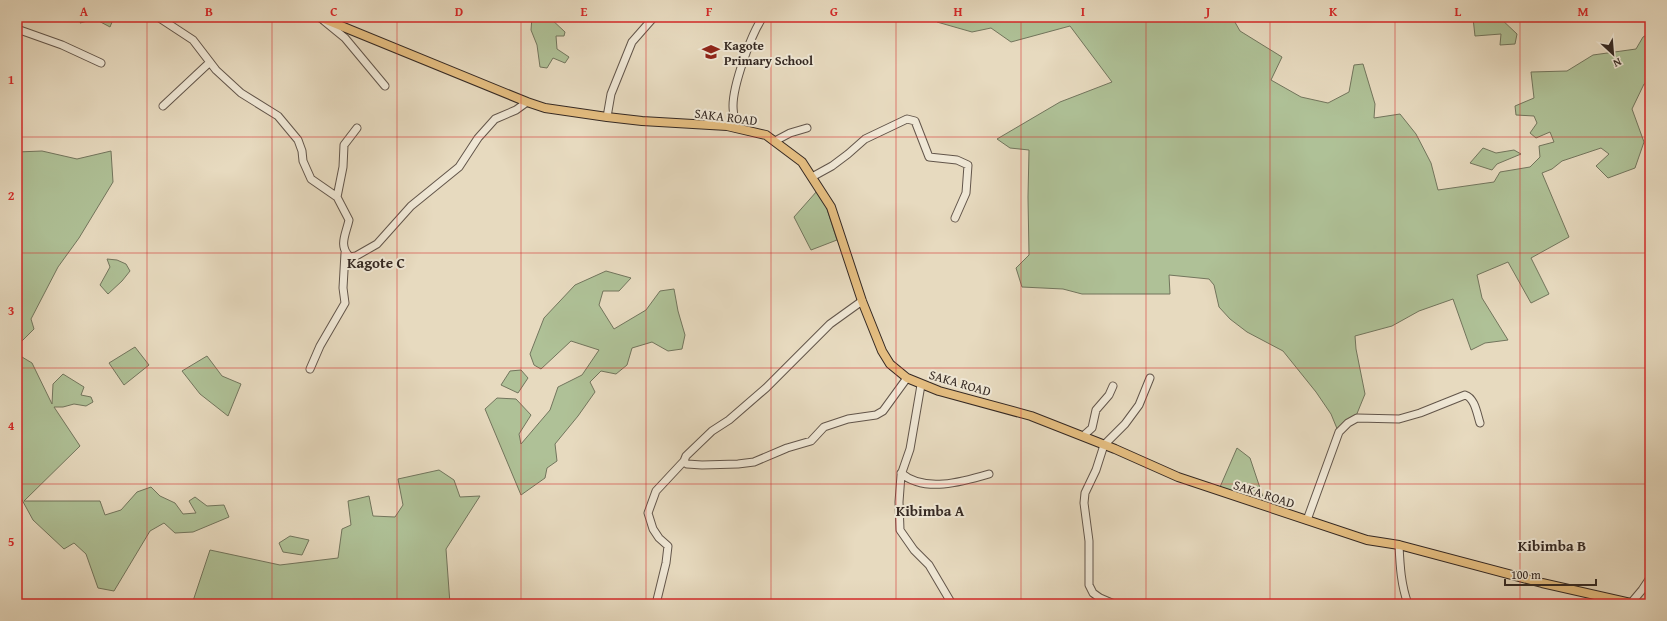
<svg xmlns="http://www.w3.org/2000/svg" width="1667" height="621" font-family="'Gentium Book Plus',serif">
  <rect width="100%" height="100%" fill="#e7dabf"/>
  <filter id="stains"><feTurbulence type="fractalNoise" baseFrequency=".005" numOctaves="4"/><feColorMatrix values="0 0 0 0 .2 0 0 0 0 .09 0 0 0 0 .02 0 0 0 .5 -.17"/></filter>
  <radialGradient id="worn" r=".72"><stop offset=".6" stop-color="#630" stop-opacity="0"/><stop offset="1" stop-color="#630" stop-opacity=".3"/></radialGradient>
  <path fill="#afc197" stroke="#72755d" d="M83,17H114L110,27L95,19L80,23Z
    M532,17H549L565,32L564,36H556L557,49L569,57L565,63L553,58L547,68L540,67L537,45L531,30Z
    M938,17H1232L1240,31L1282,57L1271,80L1301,97L1328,103L1349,92L1354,65L1363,64L1375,104L1374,118L1400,114L1416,134L1431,163L1438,190L1494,182L1500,172L1530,167L1540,157L1539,146L1554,142L1550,132L1536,138L1530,133L1537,123L1534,116L1516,115L1515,106L1534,98L1531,72L1567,71L1593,55L1636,49L1643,37L1650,33V83L1644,84L1632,109L1644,142L1635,168L1608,178L1596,166L1609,154L1601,148L1562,161L1552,169L1542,173L1569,237L1531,258L1549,294L1531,303L1508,262L1477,275L1482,298L1508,340L1485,343L1471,350L1453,299L1419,311L1392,326L1355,336L1356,349L1365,394L1356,416L1338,431L1331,414L1316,392L1283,351L1247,332L1230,319L1219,307L1214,285L1209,279L1169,275L1170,294H1082L1063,289L1022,287L1016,268L1029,255L1028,197L1029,150L1010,148L997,139L1060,102L1112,82L1070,26L1011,42L991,28L972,32L937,22Z
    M1481,17H1499L1517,34L1515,44L1500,45L1501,34L1475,36L1473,18Z
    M1483,148L1496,153L1514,150L1521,154L1497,164L1492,170L1470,163Z
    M42,151L77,159L111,151L113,182L79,238L58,267L31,319L34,329L17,346V152Z
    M817,191L826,206L837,240L811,250L794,217Z
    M107,259L117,260L126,264L130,271L122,281L108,294L100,285L110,267Z
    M606,271L631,278L619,291H603L599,305L614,329L646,310L660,291L674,289L678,311L685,335L682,349L668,351L652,342L632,348L627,365L616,374L601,371L590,382L595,392L578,416L555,444L557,461L547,468L545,478L521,495L485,409L497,398L516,399L531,415L519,434L521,444L550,410L558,387L582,375L599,350L571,341L541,369L534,365L530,354L544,318L575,285Z
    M135,347L149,365L124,385L109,363Z
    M17,354L32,363L52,404L53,384L63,374L84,387L81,395L91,397L93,402L86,406L74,404L63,407H54L80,446L24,501H100L105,515L121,510L137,492L151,487L160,496L175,503L183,514L196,513L189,501L195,497L207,506L224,505L229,517L193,532L175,533L164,523L150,531L114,591L98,588L86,554L74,543L64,549L33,520L21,498L17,500Z
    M207,356L222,376L241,384L228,416L200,394L182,371Z
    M521,370L528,378L518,393L501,385L510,371Z
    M1237,448L1250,458L1265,503L1220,487Z
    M439,470L454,480L460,497L480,496L446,549L450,604H192L210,550L280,565L338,558L342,529L351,525L348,501L369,496L373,516L395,517L403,505L398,479Z
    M290,536L309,540L302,555L283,552L279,543Z"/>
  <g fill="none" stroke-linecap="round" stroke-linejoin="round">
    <g stroke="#62554a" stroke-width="9">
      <path id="minor" d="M158,17L193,40L216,70L241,93L278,116L298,140L302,151L303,161L311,179L337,197
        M323,20L345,38L385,86
        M17,29L62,45L101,63
        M163,106L210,62
        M607,117L611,94L632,42L654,17
        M357,128L344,145L343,167L337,197L349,220C346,234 338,246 350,257L356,256L377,244L411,206L459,167L478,138L495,119L516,110L527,102
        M736,128C735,121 733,113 733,106C733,85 751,34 763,17
        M775,141L790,133L807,128
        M812,177L832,166L848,154L865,139L907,119L915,121L929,157L957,160L968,165L966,193L955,218
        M862,301L830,324L766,388L729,420L712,431L686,456L684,461L687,464L702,465L738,464L754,462L787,448L811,441L824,427L848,419L876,415L883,411L907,378
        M310,369L320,346L345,303L343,288L345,253
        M921,385L910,449L901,475L899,502L900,530L914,550L929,565L952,604
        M1083,436L1092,428L1096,410L1109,395L1113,386
        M901,473C924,493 962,482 989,474
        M1307,520L1339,432L1348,423L1357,418L1399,419L1420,413L1465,395C1475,398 1477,414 1480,423
        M1399,545C1400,566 1401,585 1408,604
        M1631,603L1642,590L1650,578
        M656,604L666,563L668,546L659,538L653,529L648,513L656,491L684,461
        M1114,604L1100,598L1093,593L1089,585V541L1084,503L1085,493L1096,470L1104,445L1125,424L1139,405L1150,378"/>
    </g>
    <g stroke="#352923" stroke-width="10">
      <path id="major" d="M319,17L527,102L545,108L607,117L642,121L727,126L766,135L802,162L831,207L862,301L882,351L890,364L907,378L939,391L1031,416L1115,449L1178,477L1367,540L1399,545L1542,583L1635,604"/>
    </g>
    <use href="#minor" stroke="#efe7d5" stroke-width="7"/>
    <use href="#major" stroke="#e4bd80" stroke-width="8"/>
  </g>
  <path fill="none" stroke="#d62828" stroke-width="1" stroke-opacity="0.55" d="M147,17V604M272,17V604M397,17V604M521,17V604M646,17V604M771,17V604M896,17V604M1021,17V604M1146,17V604M1270,17V604M1395,17V604M1520,17V604M17,137H1650M17,253H1650M17,368H1650M17,484H1650"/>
  <defs>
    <g id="school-bare" transform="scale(1.38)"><path d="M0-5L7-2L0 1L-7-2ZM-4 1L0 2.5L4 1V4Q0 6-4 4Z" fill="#8f2418" stroke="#efe7d5" stroke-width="2.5" paint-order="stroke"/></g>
  </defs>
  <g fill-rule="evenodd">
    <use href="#school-bare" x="711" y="52"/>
  </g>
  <g text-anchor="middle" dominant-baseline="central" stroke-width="4" stroke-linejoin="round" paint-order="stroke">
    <g font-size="13" font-weight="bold" fill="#352923" stroke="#efe7d5" text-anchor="start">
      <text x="724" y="45">Kagote<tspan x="724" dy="15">Primary School</tspan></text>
    </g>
    <g font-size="13" fill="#352923" stroke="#efe7d5">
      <text transform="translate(726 117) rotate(7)">SAKA ROAD</text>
      <text transform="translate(960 383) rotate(16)">SAKA ROAD</text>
      <text transform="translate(1264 494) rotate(18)">SAKA ROAD</text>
    </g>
    <g font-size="15" font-weight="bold" fill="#352923" stroke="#efe7d5">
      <text x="376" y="262">Kagote C</text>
      <text x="930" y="510">Kibimba A</text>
      <text x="1552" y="545">Kibimba B</text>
    </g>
  </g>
  <rect width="1667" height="621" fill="none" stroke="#e7dabf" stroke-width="44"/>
  <g transform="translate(1613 54) rotate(154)" stroke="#efe7d5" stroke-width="3" paint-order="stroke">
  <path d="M0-3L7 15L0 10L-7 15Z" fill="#352923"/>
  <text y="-6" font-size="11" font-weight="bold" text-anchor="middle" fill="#352923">N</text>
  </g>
  <path d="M1505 579v6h91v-6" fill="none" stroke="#352923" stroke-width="2"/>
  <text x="1511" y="579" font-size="12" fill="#352923" stroke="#efe7d5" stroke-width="3" paint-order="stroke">100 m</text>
  <rect x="22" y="22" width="1623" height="577" fill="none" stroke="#d62828" stroke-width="1.5"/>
  <g font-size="13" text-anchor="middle" font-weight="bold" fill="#d62828">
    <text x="84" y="16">A</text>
    <text x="209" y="16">B</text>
    <text x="334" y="16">C</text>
    <text x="459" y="16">D</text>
    <text x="584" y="16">E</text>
    <text x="709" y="16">F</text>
    <text x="834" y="16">G</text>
    <text x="958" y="16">H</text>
    <text x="1083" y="16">I</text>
    <text x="1208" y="16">J</text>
    <text x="1333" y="16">K</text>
    <text x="1458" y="16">L</text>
    <text x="1583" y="16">M</text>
    <text x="11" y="84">1</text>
    <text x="11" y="200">2</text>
    <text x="11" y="315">3</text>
    <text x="11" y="430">4</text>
    <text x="11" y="546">5</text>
  </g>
  <rect width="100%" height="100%" filter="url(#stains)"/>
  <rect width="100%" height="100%" fill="url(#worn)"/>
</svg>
